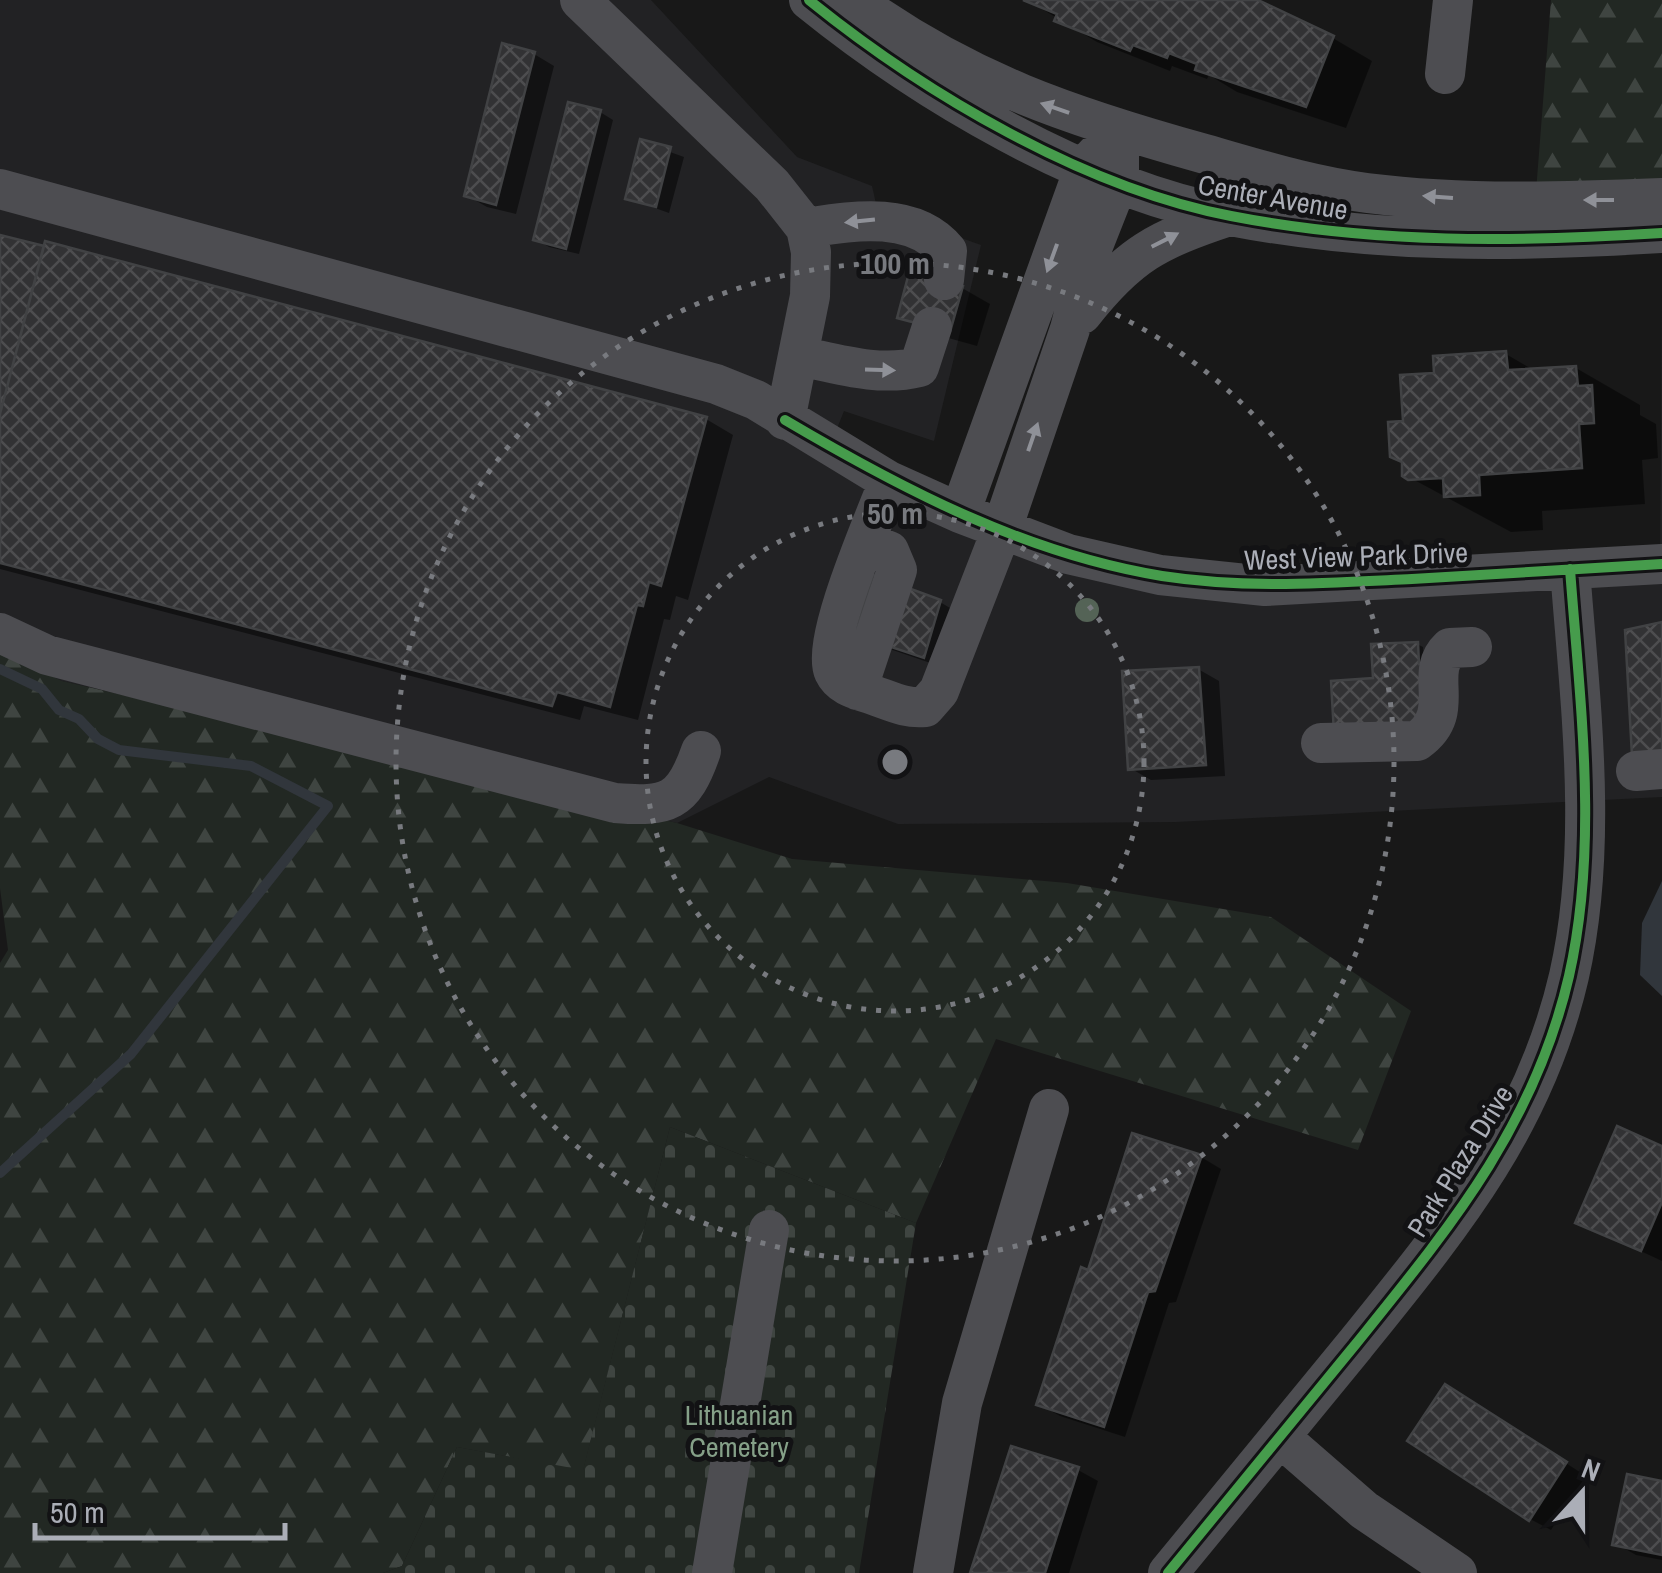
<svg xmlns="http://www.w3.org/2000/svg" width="1662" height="1573" font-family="'Archivo Narrow',sans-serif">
  <defs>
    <pattern id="forest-firs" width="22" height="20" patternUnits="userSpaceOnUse" patternTransform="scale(2.5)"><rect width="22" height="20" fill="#222823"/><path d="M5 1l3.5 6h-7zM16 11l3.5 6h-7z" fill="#3f4541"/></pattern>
    <pattern id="cemetery-stones" width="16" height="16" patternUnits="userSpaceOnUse" patternTransform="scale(2.5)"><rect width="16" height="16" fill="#222823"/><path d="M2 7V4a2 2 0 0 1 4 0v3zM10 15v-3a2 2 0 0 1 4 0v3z" fill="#3f4541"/></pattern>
    <pattern id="building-cross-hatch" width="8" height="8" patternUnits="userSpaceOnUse" patternTransform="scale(2.5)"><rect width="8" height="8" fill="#323234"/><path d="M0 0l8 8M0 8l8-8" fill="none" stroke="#4d4d4f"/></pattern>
  </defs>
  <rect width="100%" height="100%" fill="#181818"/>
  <path fill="#222224" d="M0,0H651L797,157L872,186L877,208L981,245L934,441L844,411L830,446L1160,575L1660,564L1662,294V797L1176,822L898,824L769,777L677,823L62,681L0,650Z"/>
  <path fill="url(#forest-firs)" d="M1551,0H1662V188L1536,192Z
    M0,650L62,681L677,823L792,859L1067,883L1271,917L1411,1011L1358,1150L996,1039L916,1223L670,1127L583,1471L457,1447L402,1566L383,1573H0V963L8,950L0,888Z"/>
  <path fill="url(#cemetery-stones)" d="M670,1127L916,1223L859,1573H383L402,1566L457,1447L583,1470Z"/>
  <path fill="#31363c" d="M1662,881V996L1640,975L1642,923Z"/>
  <path fill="#0007" d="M1027,0H1251L1302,20L1372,61L1346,128L1237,92L1209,75L1207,79L1172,66L1170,71L1097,42Z
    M534,54L554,66L516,214L487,207L466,195Z
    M600,112L613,120L579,254L549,247L536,239Z
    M642,142L684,157L669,213L627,198Z
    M0,237L706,419L733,435L688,600L676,596L670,620L664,619L638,720L584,706L580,720L0,569Z
    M912,272L962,288L990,304L977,346L927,332L900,316Z
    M1506,354L1535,371L1576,368L1640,405V415L1656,424L1658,458L1642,460L1645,504L1542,511L1543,530L1511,532L1405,475V423L1437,375Z
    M940,602L960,614L945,668L878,645Z
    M1417,644L1423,647L1424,666L1376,681Z
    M1198,669L1219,681L1225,776L1151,780L1130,768Z
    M1662,1148V1261L1578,1222Z
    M1201,1157L1221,1169L1176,1302L1169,1303L1125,1437L1060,1416L1039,1404L1090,1273Z
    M1466,1399L1586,1476L1551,1530L1530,1519Z
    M1078,1470L1098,1481L1069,1573H973Z
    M1662,1484V1560L1636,1555L1615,1543Z"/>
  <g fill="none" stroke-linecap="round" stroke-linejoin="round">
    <path stroke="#31363c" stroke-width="10" d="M0,669L42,689L59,710L79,719L98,739L119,750L251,766L328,806L131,1054L0,1173"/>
  </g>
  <path fill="url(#building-cross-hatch)" stroke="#414244" stroke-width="2.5" d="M1023,0H1258L1334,36L1306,107L1195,70L1197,64L1169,53L1167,58L1133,45L1130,51L1054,21L1057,14Z
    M502,43L535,52L496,205L464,196Z
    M568,102L601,110L566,249L533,240Z
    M640,139L671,147L656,207L625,199Z
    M0,235L44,246L0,414Z
    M45,241L707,417L661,586L649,582L643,606L637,605L610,707L557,692L552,706L0,563V414Z
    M910,269L963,286L950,332L897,318Z
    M1506,351L1508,370L1576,366L1578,386L1592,385L1594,423L1579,424L1582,468L1479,475L1480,495L1444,497L1443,478L1408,480L1402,476V462L1390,457L1388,422L1403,421L1400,375L1434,373L1433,356Z
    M873,575L941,600L924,658L855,635Z
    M1662,622V755L1632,756L1625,630Z
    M1418,642L1419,664L1427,663L1422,729L1334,734L1331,681L1373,678L1371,644Z
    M1199,667L1206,765L1128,770L1122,671Z
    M1617,1126L1662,1146V1202L1641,1251L1575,1223Z
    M1132,1133L1202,1155L1155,1291L1148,1292L1104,1427L1036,1405L1081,1267L1088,1270Z
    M1445,1384L1567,1462L1529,1521L1407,1441Z
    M1011,1446L1079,1467L1045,1573H970Z
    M1627,1474L1662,1481V1555L1612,1545Z"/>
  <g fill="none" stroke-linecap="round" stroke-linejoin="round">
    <path stroke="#4d4d51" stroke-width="40" d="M580,0L772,185L806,228L811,252L810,296L785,420
      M809,0C924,93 1084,188 1231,216C1375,244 1517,242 1662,233
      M854,0C967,82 1072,117 1205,154C1258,169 1311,186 1367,193C1464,205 1565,202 1662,198
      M1445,74L1453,0
      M0,189L716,384L756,400L889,481L960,513L1068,554L1160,575L1265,586L1662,564
      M806,228C852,221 913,210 947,251L944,280
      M1082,314C1129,254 1157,240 1229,216
      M799,356C838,364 879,377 919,367L932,327
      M889,481C876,516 820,641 834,672C841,687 859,690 873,695C891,701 906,709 925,707L939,691L1002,529L1070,329L1089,256L1119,180V130
      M960,513L1085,166L1104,146
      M0,633L47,655L615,803C668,807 683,803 701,751
      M857,690L897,570L889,551L866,542
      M1321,743L1417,741C1459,712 1422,674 1450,648L1472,647
      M1636,771L1662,769
      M1280,1437L1364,1510L1457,1573
      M712,1573L769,1230
      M933,1573L962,1403L1049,1109
      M1168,1573C1231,1497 1293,1421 1355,1345C1450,1227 1534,1127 1569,976C1599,844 1580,703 1570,569"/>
    <g stroke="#121214" stroke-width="16">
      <path id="cycleway" d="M809,0C924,93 1084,188 1231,216C1375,244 1517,242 1662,233
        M785,420C902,489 1026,554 1162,576C1246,589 1328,583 1412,579C1495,574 1579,569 1662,564
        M1168,1573C1231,1497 1293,1421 1355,1345C1450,1227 1534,1127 1569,976C1599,844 1580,703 1570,569"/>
    </g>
    <use href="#cycleway" stroke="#469c4c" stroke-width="10"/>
  </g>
  <circle fill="#546356" cx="1087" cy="610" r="12"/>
  <defs><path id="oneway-solid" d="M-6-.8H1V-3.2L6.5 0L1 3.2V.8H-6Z" transform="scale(2.5)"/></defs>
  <g fill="#8f9198">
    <use href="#oneway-solid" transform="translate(1055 108) rotate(-161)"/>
    <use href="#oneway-solid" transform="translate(1438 197) rotate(-176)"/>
    <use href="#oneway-solid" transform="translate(1599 200) rotate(180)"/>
    <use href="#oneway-solid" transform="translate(860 221) rotate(174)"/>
    <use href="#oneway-solid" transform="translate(1165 240) rotate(-27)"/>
    <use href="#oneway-solid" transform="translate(1052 258) rotate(110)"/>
    <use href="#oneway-solid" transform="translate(880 370) rotate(2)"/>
    <use href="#oneway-solid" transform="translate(1033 437) rotate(-71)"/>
  </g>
  <g fill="none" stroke="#787a7f" stroke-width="5" stroke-dasharray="5 10">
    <circle cx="895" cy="762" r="249"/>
    <circle cx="895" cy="762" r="499"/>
  </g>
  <g text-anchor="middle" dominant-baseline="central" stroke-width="10" stroke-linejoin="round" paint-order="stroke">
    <g font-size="28" fill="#abaeb7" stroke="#121214">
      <text transform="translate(1273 197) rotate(10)">Center Avenue</text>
      <text transform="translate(1356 556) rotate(-2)">West View Park Drive</text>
      <text transform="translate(1460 1161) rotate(-58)">Park Plaza Drive</text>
    </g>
    <g font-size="28" fill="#85a088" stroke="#121214">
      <text x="739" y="1415">Lithuanian<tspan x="739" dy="32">Cemetery</tspan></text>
    </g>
  </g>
  <circle cx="895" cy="762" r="15" fill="#787a7f" stroke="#121214" stroke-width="5"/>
  <g font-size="30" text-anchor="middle" font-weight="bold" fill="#787a7f" stroke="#121214" stroke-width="10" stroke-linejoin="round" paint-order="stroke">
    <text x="895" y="274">100 m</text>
    <text x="895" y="524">50 m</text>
  </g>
  <g transform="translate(1582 1493) rotate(21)" stroke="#121214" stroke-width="8" paint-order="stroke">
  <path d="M0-8L18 38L0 25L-18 38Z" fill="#abaeb7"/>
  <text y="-15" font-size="28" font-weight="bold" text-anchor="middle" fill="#abaeb7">N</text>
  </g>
  <path d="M35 1523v15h250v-15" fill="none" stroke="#abaeb7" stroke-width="5"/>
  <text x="50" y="1523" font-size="30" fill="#abaeb7" stroke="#121214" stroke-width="8" paint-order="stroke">50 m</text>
</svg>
